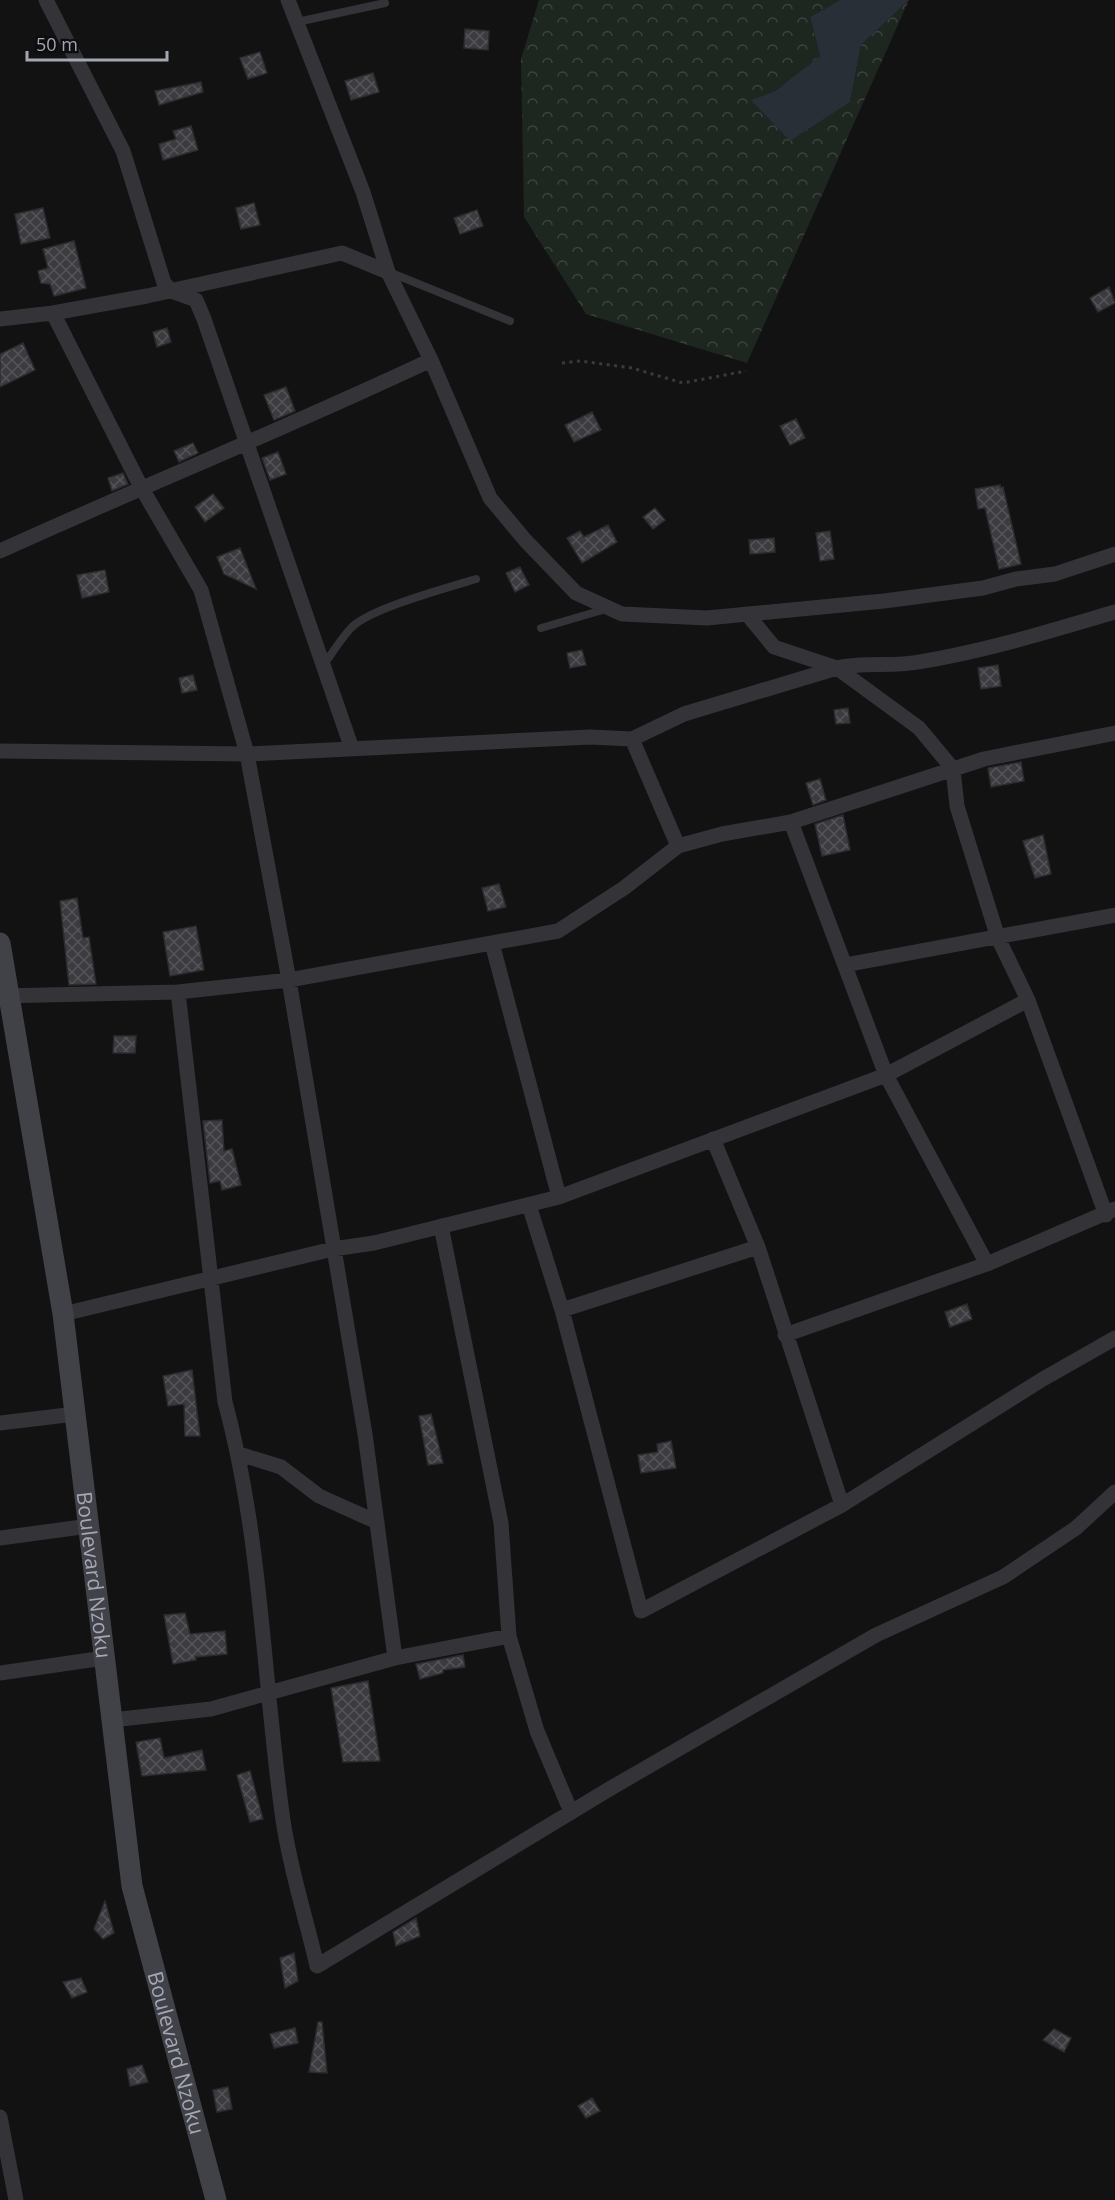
<svg xmlns="http://www.w3.org/2000/svg" width="1115" height="2200" font-family="'Open Sans',sans-serif">
  <defs>
    <pattern id="forest-crowns" width="20" height="18" patternUnits="userSpaceOnUse" patternTransform="scale(1.5)"><rect width="20" height="18" fill="#1e2620"/><path d="M2 6a3 3 0 1 1 6 0M12 15a3 3 0 1 1 6 0" fill="none" stroke="#3c433e"/></pattern>
    <pattern id="building-cross-hatch" width="8" height="8" patternUnits="userSpaceOnUse" patternTransform="scale(1.5)"><rect width="8" height="8" fill="#3c3c40"/><path d="M0 0l8 8M0 8l8-8" fill="none" stroke="#555559"/></pattern>
  </defs>
  <rect width="100%" height="100%" fill="#121213"/>
  <path fill="url(#forest-crowns)" d="M539,0H840L810,17L820,56L775,91L752,100L850,102L861,45L909,0L747,363L586,314L524,217L521,59Z"/>
  <path fill="#282f37" d="M840,0H909L861,45L850,102L790,141L751,100L775,91L820,56L810,17Z"/>
  <path fill="url(#building-cross-hatch)" stroke="#2c2c2f" stroke-width="1.5" d="M465,29L489,31L488,50L464,48Z
    M260,52L267,73L248,79L240,58Z
    M373,73L379,92L351,100L345,81Z
    M201,82L203,92L159,105L155,91Z
    M191,126L198,150L163,160L159,144L176,139L173,131Z
    M254,203L260,225L241,229L236,208Z
    M43,208L50,238L21,244L15,214Z
    M477,210L483,226L460,234L454,218Z
    M74,241L86,288L54,296L50,284L41,283L38,271L48,268L43,249Z
    M1109,287L1115,303L1098,312L1090,298Z
    M167,328L171,342L157,347L153,332Z
    M23,343L35,370L0,387V354Z
    M286,387L295,411L274,420L264,395Z
    M592,412L601,430L574,442L565,425Z
    M796,419L805,438L790,445L780,426Z
    M193,443L198,453L179,462L174,451Z
    M278,452L286,474L270,480L262,458Z
    M123,473L128,484L112,491L108,478Z
    M1000,485V488L1003,487L1021,564L999,569L985,508L978,509L975,489Z
    M213,494L224,508L205,522L195,507Z
    M655,508L665,520L653,529L643,517Z
    M608,525L617,542L582,563L567,538L580,531L584,537Z
    M830,531L834,559L820,561L816,533Z
    M774,538L775,552L750,554L749,540Z
    M240,548L256,589L224,574L217,557Z
    M520,567L529,585L515,592L506,573Z
    M105,570L109,592L82,598L77,575Z
    M582,650L586,665L570,668L567,653Z
    M998,665L1001,686L981,689L978,668Z
    M193,675L197,690L182,693L179,678Z
    M848,708L850,723L836,724L834,710Z
    M1021,762L1024,781L991,787L988,768Z
    M820,779L826,800L813,805L806,783Z
    M843,815L850,850L822,856L815,824Z
    M1043,835L1051,874L1035,878L1023,841Z
    M499,884L506,907L488,911L482,888Z
    M77,898L83,938L89,937L96,984L69,985L60,901Z
    M196,926L204,970L170,976L163,932Z
    M114,1036H136L135,1053H113Z
    M222,1120L224,1151L232,1149L241,1185L222,1190L220,1181L210,1183L203,1121Z
    M967,1304L972,1319L950,1327L945,1312Z
    M192,1370L200,1436H185L184,1404L168,1406L163,1376Z
    M431,1414L443,1463L428,1465L419,1416Z
    M671,1441L676,1468L641,1473L638,1455L658,1452L657,1444Z
    M185,1613L190,1634L225,1631L227,1654L195,1657L196,1660L173,1664L164,1615Z
    M463,1655L465,1667L443,1670V1673L420,1679L416,1664Z
    M368,1681L380,1761L343,1762L331,1688Z
    M160,1738L164,1758L202,1750L206,1770L142,1776L136,1742Z
    M250,1771L263,1819L250,1822L237,1775Z
    M105,1901L114,1933L103,1939L94,1929Z
    M416,1918L420,1936L396,1946L393,1932Z
    M294,1953L298,1981L285,1988L280,1958Z
    M81,1978L87,1992L72,1998L63,1982Z
    M318,2022H322L327,2073L309,2072Z
    M295,2028L298,2043L274,2048L270,2034Z
    M1054,2029L1071,2038L1064,2052L1043,2040Z
    M142,2065L148,2082L130,2086L127,2069Z
    M228,2087L232,2109L217,2112L213,2090Z
    M592,2098L600,2111L586,2118L578,2106Z"/>
  <g fill="none" stroke-linecap="round" stroke-linejoin="round">
    <path stroke="#393a3f" stroke-width="3" stroke-dasharray="3 4.5" stroke-linecap="butt" d="M562,363L580,361L632,368L683,383L746,371"/>
    <path stroke="#333338" stroke-width="8" d="M297,22L385,3
      M389,272L510,321
      M541,628L606,609
      M324,664C333,653 341,638 352,627C372,608 447,588 476,579"/>
    <path stroke="#333338" stroke-width="15" d="M46,0L123,151L164,283L171,291L196,300L204,319L352,749
      M288,0L363,192L388,272L431,360L490,498L525,540L576,593L622,614L707,618L884,601L983,588L1016,579L1055,574L1115,554
      M53,313L141,487L201,590L247,754L289,980L365,1434L395,1658
      M0,319L53,313L147,296L342,253L388,272
      M0,551C143,486 289,427 431,360
      M747,614L774,647L837,668L919,728L953,769L957,806L998,938L1028,1000L1106,1215
      M632,739L678,846
      M0,751L247,754L590,737L632,739L684,714L837,668C864,662 892,667 919,662C986,651 1050,631 1115,612
      M791,822L886,1075L987,1264
      M492,943L559,1197
      M845,965L1115,915
      M178,992L225,1402C262,1538 263,1681 283,1820C290,1869 306,1918 317,1966L611,1788L876,1635L1003,1577L1076,1528L1115,1492
      M0,996L178,992L289,980L558,931L624,888L678,846L722,834L791,822L984,759L1115,733
      M713,1139L758,1247L842,1505
      M529,1205L562,1310L641,1611L842,1505L1043,1379L1115,1338
      M441,1226L501,1523L509,1636L537,1731L571,1812
      M562,1310L758,1247
      M63,1314L333,1249L374,1243L559,1197L886,1075L1028,1000
      M785,1335L987,1264L1115,1209
      M0,1423L75,1414
      M239,1454L281,1467L319,1496L377,1522
      M0,1538L89,1526
      M0,1673L104,1658
      M112,1720L211,1709L395,1658L509,1636
      M0,2117L16,2200"/>
    <path stroke="#414248" stroke-width="21" id="s1" d="M0,943L63,1314L132,1886L216,2200"/>
  </g>
  <g text-anchor="middle" dominant-baseline="central" stroke-width="6" stroke-linejoin="round" paint-order="stroke">
    <g font-size="21" fill="#a3a7b4" stroke="#0d0d0e">
      <text stroke="none"><textPath href="#s1" startOffset="639">Boulevard Nzoku</textPath></text>
      <text stroke="none"><textPath href="#s1" startOffset="1125">Boulevard Nzoku</textPath></text>
    </g>
  </g>
  <path d="M27 51v9h140v-9" fill="none" stroke="#a3a7b4" stroke-width="3"/>
  <text x="36" y="51" font-size="18" fill="#a3a7b4" stroke="#0d0d0e" stroke-width="4.5" paint-order="stroke">50 m</text>
</svg>
